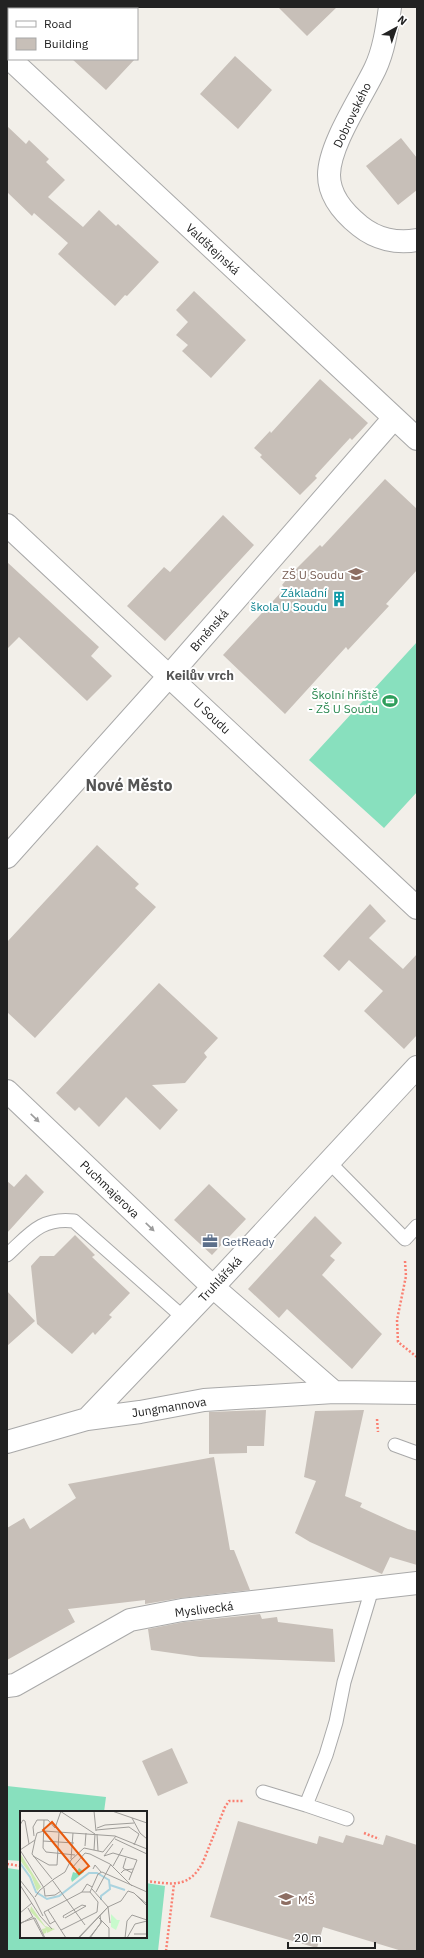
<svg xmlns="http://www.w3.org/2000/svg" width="424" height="1958" font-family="'IBM Plex Sans',sans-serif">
  <rect width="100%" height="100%" fill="#f2efe9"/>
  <path fill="#88e0be" d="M417,642V792L384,828L309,760Z
    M7,1786L106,1797L104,1812H21V1861L7,1860Z
    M7,1868L21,1870V1937H146V1883L165,1886L158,1951H7Z"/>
  <path fill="#c7bfb8" d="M278,7H337L307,36Z
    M235,56L272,90L238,129L200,94Z
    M72,59H135L106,90Z
    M7,126L26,144L29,140L49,159L46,162L65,180L48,197L83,227L99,210L116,226L118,224L159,262L127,296L125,295L115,306L58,254L68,243L34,213L32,216L7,192Z
    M401,138L417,158V190L398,205L366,166Z
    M194,291L246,340L211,378L182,351L188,345L176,335L188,322L176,310Z
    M320,379L368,423L352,440L350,438L315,476L317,478L300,495L260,457L262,455L254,448L270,431L271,433Z
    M385,479L417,509V570L386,604L389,606L348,650L346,647L285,714L223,655L285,588L282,585L291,574L320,545L322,547Z
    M223,515L254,545L165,641L127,606L164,567L170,572Z
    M7,562L99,647L91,656L112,676L87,701L19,637L7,649Z
    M97,845L139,884L135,888L156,907L35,1038L7,1012V942Z
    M370,904L386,921L369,938L403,969L417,954V1035L404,1049L364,1011L383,991L349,960L339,971L323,956Z
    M159,983L218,1038L204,1053L207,1057L185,1083L152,1085L178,1110L160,1130L126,1097L99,1127L79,1107L75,1111L56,1093Z
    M26,1174L44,1192L7,1233V1181L14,1187Z
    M209,1184L246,1219L212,1255L174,1220Z
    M315,1216L342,1243L330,1256L335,1260L322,1275L382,1334L352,1369L287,1309L279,1318L248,1289Z
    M75,1235L95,1255L92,1257L130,1293L109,1315L112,1317L95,1335L93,1332L72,1354L37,1324L31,1266L40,1256H54Z
    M7,1291L35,1321L7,1346Z
    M266,1410L264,1446H247V1453L209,1454V1412Z
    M364,1410L345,1496L362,1503L360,1507L408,1529L417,1531V1565L390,1557L382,1574L310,1542L295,1533L316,1481L304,1477L315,1411Z
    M214,1457L230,1550H234L250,1590L181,1598L145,1604V1600L68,1609L75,1622L7,1660V1528L24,1518L30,1529L76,1498L68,1484Z
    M260,1614L262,1619L277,1617L278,1622L333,1629L335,1662L200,1657L151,1650L148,1629L184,1622Z
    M172,1748L188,1783L158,1796L142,1761Z
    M238,1821L317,1844L319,1836L343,1843L346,1835L383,1845L386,1835L417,1845V1951H402L323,1927L317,1948L210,1917Z"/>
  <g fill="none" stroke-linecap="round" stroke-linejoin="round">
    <g stroke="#a9a9a9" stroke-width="15">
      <path id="lane" d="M329,1162L405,1239L417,1226
        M7,1255C29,1235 41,1217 74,1221L184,1318
        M395,1445L417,1453
        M263,1792L306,1805L326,1755L336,1722L344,1682L372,1589
        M306,1805L347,1819"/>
    </g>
    <g stroke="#a9a9a9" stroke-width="24">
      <path id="street" d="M390,7C387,28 384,50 375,69C361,98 329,145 329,175C329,196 345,214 360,226C376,239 397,244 417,240
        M47,9L49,7
        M10,59L417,439
        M7,525L417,908
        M7,857L169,676L394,418
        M7,1091L213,1287L334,1392
        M87,1419L213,1287L417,1067
        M7,1442L87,1419L140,1412L204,1400L334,1392L417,1393
        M7,1686L15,1685L130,1620L182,1610L417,1583"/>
    </g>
    <path stroke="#fa8072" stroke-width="2.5" stroke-dasharray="2 2" stroke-linecap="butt" d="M405,1261L406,1276L397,1320L398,1342L417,1357
      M377,1419L378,1432
      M364,1833L379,1839
      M7,1864L21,1866
      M146,1881C172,1884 189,1889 203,1862L225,1807L229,1801H243
      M166,1951L174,1884"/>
    <use href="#lane" stroke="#fff" stroke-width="13"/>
    <use href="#street" stroke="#fff" stroke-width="22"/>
  </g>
  <defs><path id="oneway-solid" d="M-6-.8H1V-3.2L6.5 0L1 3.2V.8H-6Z"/></defs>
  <g fill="#9c9c9c">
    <use href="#oneway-solid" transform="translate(35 1118) rotate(44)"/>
    <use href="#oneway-solid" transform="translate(150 1227) rotate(44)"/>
  </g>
  <defs>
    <g id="school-bare" transform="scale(1.2)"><path d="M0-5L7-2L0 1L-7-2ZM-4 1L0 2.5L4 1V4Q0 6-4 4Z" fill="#8d6e63" stroke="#fff" stroke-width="2.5" paint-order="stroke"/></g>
    <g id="building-bare" transform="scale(1.2)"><path d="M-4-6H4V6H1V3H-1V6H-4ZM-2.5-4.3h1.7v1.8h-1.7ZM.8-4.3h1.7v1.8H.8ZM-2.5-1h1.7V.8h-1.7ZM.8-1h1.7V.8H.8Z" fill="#0f9aa8" stroke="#fff" stroke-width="2.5" paint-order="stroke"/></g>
    <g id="stadium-bare" transform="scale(1.2)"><path d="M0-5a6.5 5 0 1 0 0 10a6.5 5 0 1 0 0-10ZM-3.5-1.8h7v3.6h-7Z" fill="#2e9e5b" stroke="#fff" stroke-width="2.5" paint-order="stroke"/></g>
    <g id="office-bare" transform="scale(1.2)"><path d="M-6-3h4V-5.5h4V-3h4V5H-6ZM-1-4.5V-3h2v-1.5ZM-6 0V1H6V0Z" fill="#5c6f8a" stroke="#fff" stroke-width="2.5" paint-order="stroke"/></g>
  </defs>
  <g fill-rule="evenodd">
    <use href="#school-bare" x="356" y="574"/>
    <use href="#building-bare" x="339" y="599"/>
    <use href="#stadium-bare" x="390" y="701"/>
    <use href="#office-bare" x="210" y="1241"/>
    <use href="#school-bare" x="286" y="1899"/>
  </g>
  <g text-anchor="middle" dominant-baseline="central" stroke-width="4" stroke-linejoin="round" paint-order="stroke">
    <g font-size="12" fill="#222" stroke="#fff">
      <text transform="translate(352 115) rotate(-64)">Dobrovského</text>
      <text transform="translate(213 249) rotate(43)">Valdštejnská</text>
      <text transform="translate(209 630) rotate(-49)">Brněnská</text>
      <text transform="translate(212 716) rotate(43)">U Soudu</text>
      <text transform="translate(110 1189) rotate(44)">Puchmajerova</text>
      <text transform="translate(220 1279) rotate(-47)">Truhlářská</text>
      <text transform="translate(169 1407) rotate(-9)">Jungmannova</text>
      <text transform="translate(204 1609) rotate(-7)">Myslivecká</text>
    </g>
    <g font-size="12" fill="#785e54" stroke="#fff" text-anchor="end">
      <text x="344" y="574">ZŠ U Soudu</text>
      <text x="298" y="1899" text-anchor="start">MŠ</text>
    </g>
    <g font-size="12" fill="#0d838f" stroke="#fff" text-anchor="end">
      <text x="327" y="592">Základní<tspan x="327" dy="14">škola U Soudu</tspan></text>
    </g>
    <g font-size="12" fill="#27864d" stroke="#fff" text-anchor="end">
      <text x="378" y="694">Školní hřiště<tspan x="378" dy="14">- ZŠ U Soudu</tspan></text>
    </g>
    <g font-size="12" fill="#4e5e75" stroke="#fff" text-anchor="start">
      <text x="222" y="1241">GetReady</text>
    </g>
    <g font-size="13" font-weight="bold" fill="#555" stroke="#fff">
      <text x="200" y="675">Keilův vrch</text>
    </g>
    <g font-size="16" font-weight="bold" fill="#555" stroke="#fff">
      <text x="129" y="785">Nové Město</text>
    </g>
  </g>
  <g transform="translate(20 1811)">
    <rect width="127" height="127" fill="#f2efe9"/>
    <path d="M0,42L21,76L17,80L11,64L0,49ZM11,95L25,115L35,118L27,122L26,119V122L23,123L22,118L26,117L10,100Z" fill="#cdebb0"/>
    <path d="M91,103L97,109H100L96,119L91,116Z" fill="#c8facc"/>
    <path d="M59,57L64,61L52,71L51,68L53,61L56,62Z" fill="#88e0be"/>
    <path fill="none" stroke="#aad3df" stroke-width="2" d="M0,52L10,66L16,81L27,88L39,85L69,62H77L89,69L90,78L81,85V89M90,74L105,79"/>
    <path fill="none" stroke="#9f9d99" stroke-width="1" d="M40,0L75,23M74,0L76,20M92,0L127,12M112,7L120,22L127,28M24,9L23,37L26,41L55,44M0,14L3,9L5,10L9,33M77,17L85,14L114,12M76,19L109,16L119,23M77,23L78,40M14,25L13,16L17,9H28L35,17L41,0M95,28L127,43M15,29L12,43L32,68M23,30L54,32M114,34L119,23M65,35L66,22M0,39L15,29L17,22L24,20L95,25L127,38M0,39L24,77L25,85L35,84L41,80M74,39L75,23M13,45L29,54H37L39,21M84,45L93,42L117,49L109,69M84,45L93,33M106,47L103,57L112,62M51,48L53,22M93,55L103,37M52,57L65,42L70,43L90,53L112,75M73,58L75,54L81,61M101,62L104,59L113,58M34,68L45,61L51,49L64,37L83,41L96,25M0,69L14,87L23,105M33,70L65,114M0,74L20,105L32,118M72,78L88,96M62,81L67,73L72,76M70,81L78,63L82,61L127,81M70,81L78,91L77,101M76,81L91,53M116,84L127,93M15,86L20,79L34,68L32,70M88,96L90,112M8,97L24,127M28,99L46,127M0,102L12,92M78,106L89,117V127M44,107L43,105L62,94L66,95M45,107L66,95M35,110L30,113L24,101L62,81H70M107,110L112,104L127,109M0,112L15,107L25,127M0,113L12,106M41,119L77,101M114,123H127M58,127L88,96L101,90L108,80L114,82L127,95M59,127L88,96M69,127L81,112L80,104M70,127L82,110M105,127L107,110M107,127L115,113L127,110"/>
    <path fill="#e8590c" fill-opacity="0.15" stroke="#e8590c" stroke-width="2" d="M32,11L69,55L59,63L23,19Z"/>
    <rect width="127" height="127" fill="none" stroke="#222" stroke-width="2"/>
  </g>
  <rect width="424" height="1958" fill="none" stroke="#222222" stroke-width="16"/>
  <rect x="8" y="8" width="130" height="52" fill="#ffffff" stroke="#a7a7a7"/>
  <rect x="16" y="21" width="20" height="6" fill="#ffffff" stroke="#a7a7a7"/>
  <text x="44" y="28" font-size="12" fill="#222222">Road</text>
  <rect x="16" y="38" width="20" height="12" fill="#c7bfb8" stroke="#a7a7a7"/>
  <text x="44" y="48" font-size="12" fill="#222222">Building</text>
  <g transform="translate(396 28) rotate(40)" stroke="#ffffff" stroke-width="3" paint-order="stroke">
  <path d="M0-3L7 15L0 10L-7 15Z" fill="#222222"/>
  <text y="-6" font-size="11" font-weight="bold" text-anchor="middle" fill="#222222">N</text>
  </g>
  <path d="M288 1942v6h87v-6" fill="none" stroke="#222222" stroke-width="2"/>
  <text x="294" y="1942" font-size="12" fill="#222222" stroke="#ffffff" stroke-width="3" paint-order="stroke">20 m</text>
</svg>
